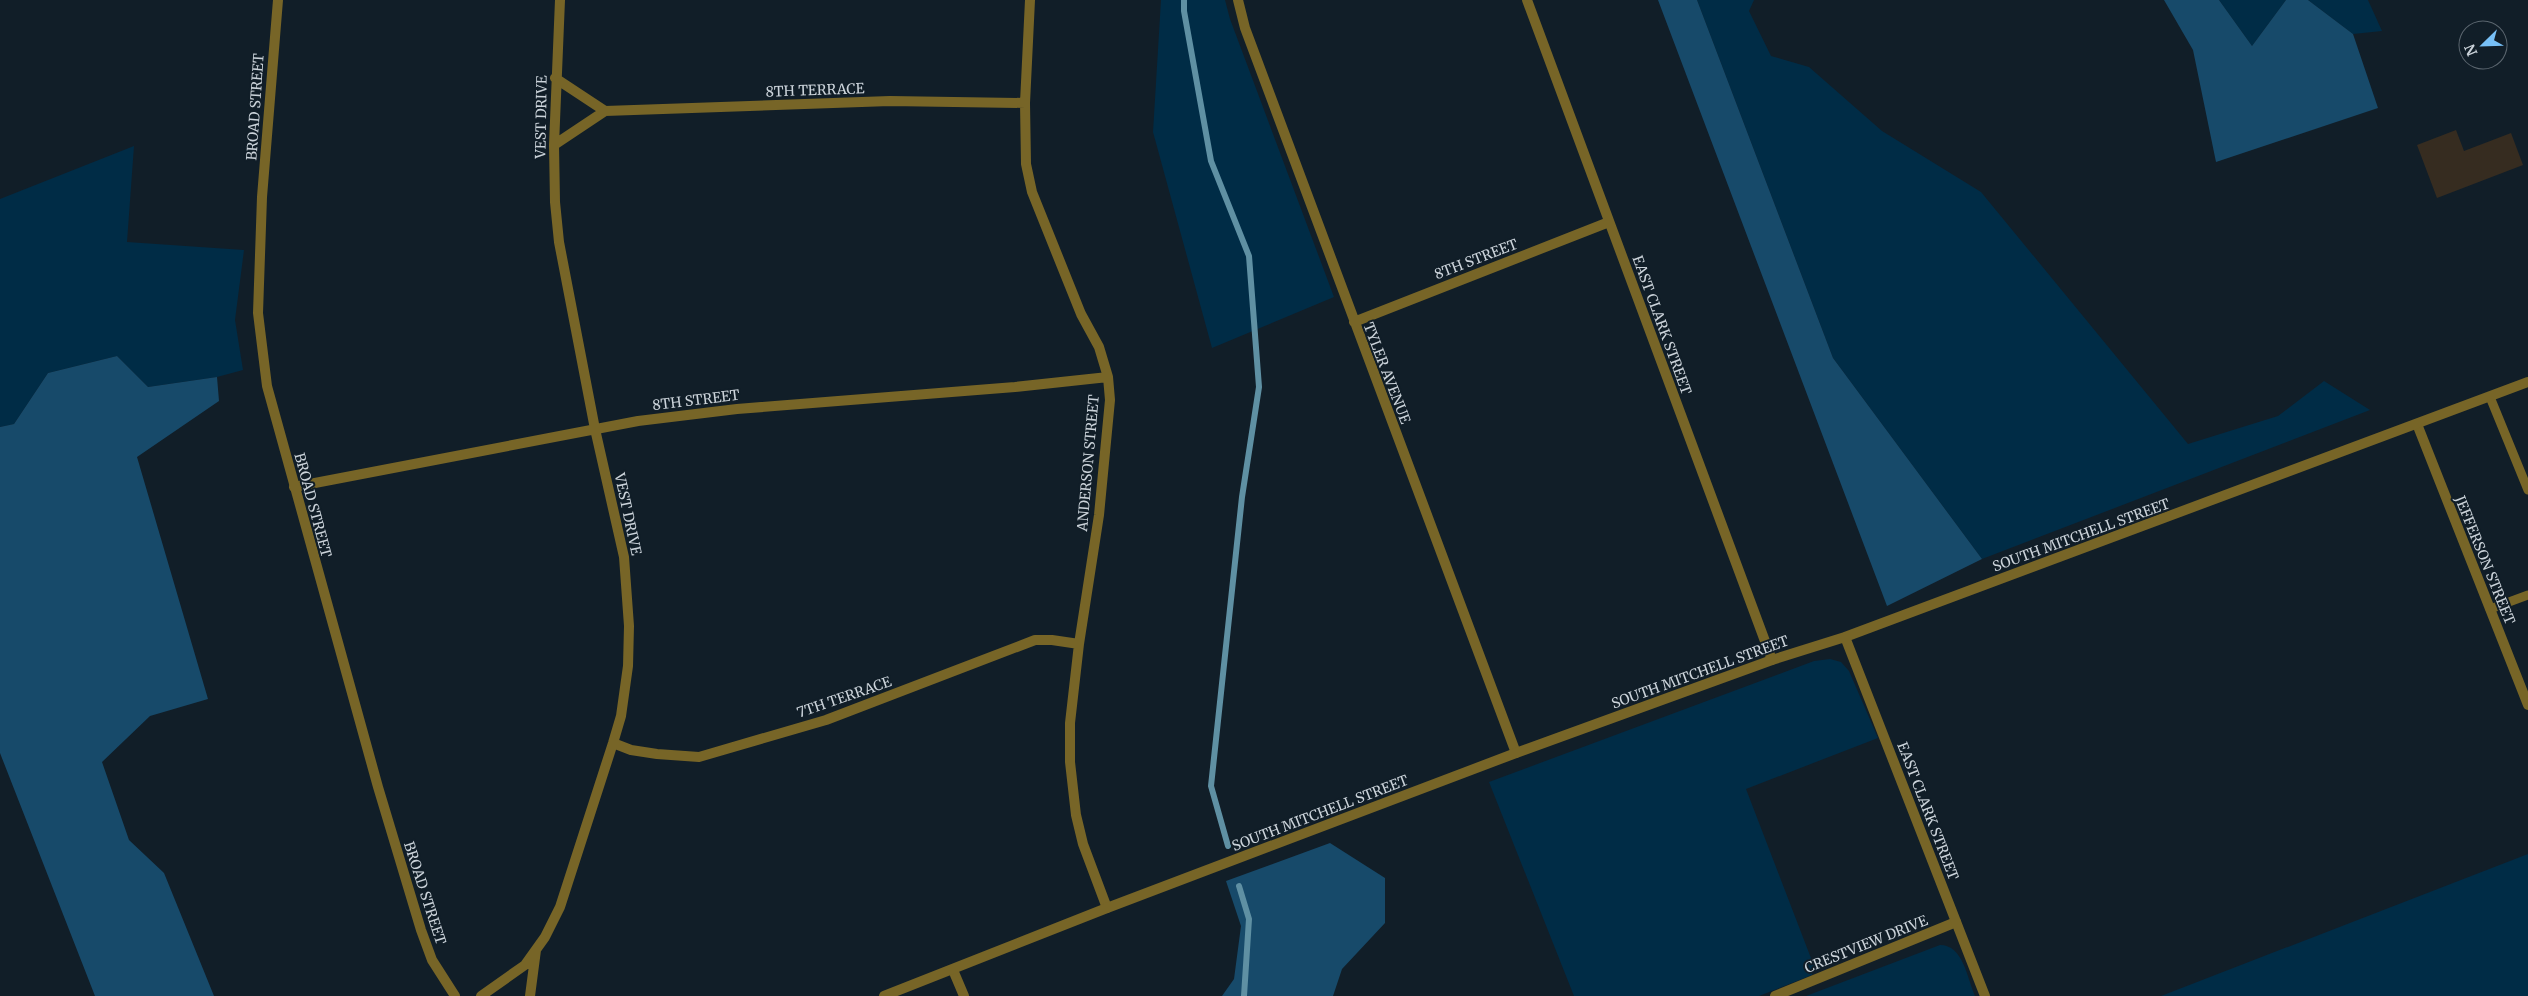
<svg xmlns="http://www.w3.org/2000/svg" width="2528" height="996" font-family="Merriweather,serif">
  <rect width="100%" height="100%" fill="#111e28"/>
  <path fill="#002c46" d="M1161,0H1225L1230,19L1334,297L1212,348L1153,132Z
    M1697,0H1754L1749,11L1771,56L1809,67L1882,131L1981,192L2188,444L2278,416L2324,381L2370,410L1982,559L1833,358Z
    M2219,0H2286L2252,46Z
    M2308,0H2368L2382,31L2353,34Z
    M134,146L127,242L244,250L235,320L243,370L217,377L148,387L117,356L48,373L14,424L0,427V199Z
    M1830,659L1841,662L1849,671L1878,738L1746,789L1814,966L1812,975L1759,996H1574L1489,782L1814,661Z
    M2528,854V996H2161Z
    M1940,945C1963,945 1967,977 1975,996H1806Z"/>
  <path fill="#174a6a" d="M1658,0H1697L1833,358L1982,559L1887,606Z
    M2164,0H2219L2252,46L2286,0H2308L2353,34L2378,108L2216,162L2193,50Z
    M117,356L148,387L217,377L219,401L137,457L208,699L150,716L102,762L129,840L164,873L214,996H95L0,753V427L14,424L48,373Z
    M1330,843L1385,878V923L1342,969L1333,996H1222L1234,979L1241,926L1226,881Z"/>
  <g fill="none" stroke-linecap="round" stroke-linejoin="round">
    <path stroke="#5f90a3" stroke-width="6" d="M1184,0V11L1211,161L1249,256L1259,387L1242,497L1211,786L1228,846
      M1239,886L1249,919L1244,996"/>
  </g>
  <path fill="#362c20" d="M2456,130L2464,151L2511,133L2523,165L2437,198L2417,145Z"/>
  <g fill="none" stroke-linecap="round" stroke-linejoin="round">
    <path stroke="#776527" stroke-width="9" d="M2490,397L2528,490
      M2490,609L2528,595"/>
    <path stroke="#776527" stroke-width="10" d="M1030,0L1025,103L1026,164L1032,192L1081,314L1099,347L1108,377L1110,400L1099,515L1079,644L1070,723V762L1076,815L1083,844L1107,908
      M1238,0L1245,28L1516,753
      M1527,0L1772,660
      M555,78L605,111
      M554,145L605,111L890,101L1025,103
      M1354,322L1609,222
      M2417,424L2528,705
      M294,487L638,421L737,409L1015,387L1108,377
      M613,743L631,750L657,754L699,757L826,720L1035,640H1052L1079,644
      M953,970L964,996
      M481,996L525,965L545,937L560,907L613,743L621,716L628,666L629,626L624,557L595,429L559,242L555,202L554,145L560,0
      M530,996L536,950
      M1775,996L1956,922"/>
    <path stroke="#776527" stroke-width="10" d="M278,0L262,197L258,313L267,386L378,787L421,930L432,960L455,996
      M1845,637L1985,996
      M884,996L1107,908L1516,753L1772,660L1845,637L2528,382"/>
  </g>
  <g text-anchor="middle" dominant-baseline="central" stroke-width="4" stroke-linejoin="round" paint-order="stroke">
    <g font-size="14" fill="#cbd3da" stroke="#111e28">
      <text transform="translate(815 90) rotate(-2)">8TH TERRACE</text>
      <text transform="translate(255 107) rotate(-86)">BROAD STREET</text>
      <text transform="translate(541 117) rotate(-89)">VEST DRIVE</text>
      <text transform="translate(1476 259) rotate(-21)">8TH STREET</text>
      <text transform="translate(1662 325) rotate(70)">EAST CLARK STREET</text>
      <text transform="translate(1387 373) rotate(69)">TYLER AVENUE</text>
      <text transform="translate(696 400) rotate(-7)">8TH STREET</text>
      <text transform="translate(1088 463) rotate(-85)">ANDERSON STREET</text>
      <text transform="translate(313 505) rotate(75)">BROAD STREET</text>
      <text transform="translate(628 514) rotate(78)">VEST DRIVE</text>
      <text transform="translate(2081 535) rotate(-20)">SOUTH MITCHELL STREET</text>
      <text transform="translate(2485 560) rotate(68)">JEFFERSON STREET</text>
      <text transform="translate(1700 672) rotate(-20)">SOUTH MITCHELL STREET</text>
      <text transform="translate(844 697) rotate(-19)">7TH TERRACE</text>
      <text transform="translate(1928 811) rotate(69)">EAST CLARK STREET</text>
      <text transform="translate(1320 813) rotate(-21)">SOUTH MITCHELL STREET</text>
      <text transform="translate(425 893) rotate(72)">BROAD STREET</text>
      <text transform="translate(1866 944) rotate(-22)">CRESTVIEW DRIVE</text>
    </g>
  </g>
  <g transform="translate(2483 45) rotate(247)"><circle r="24" fill="#111e28" stroke="#5b666f"/>
  <path d="M0-4L9 19L0 12L-9 19Z" fill="#77c0f7"/>
  <text y="-8" font-size="14" font-weight="bold" text-anchor="middle" fill="#cbd3da">N</text>
  </g>
</svg>
